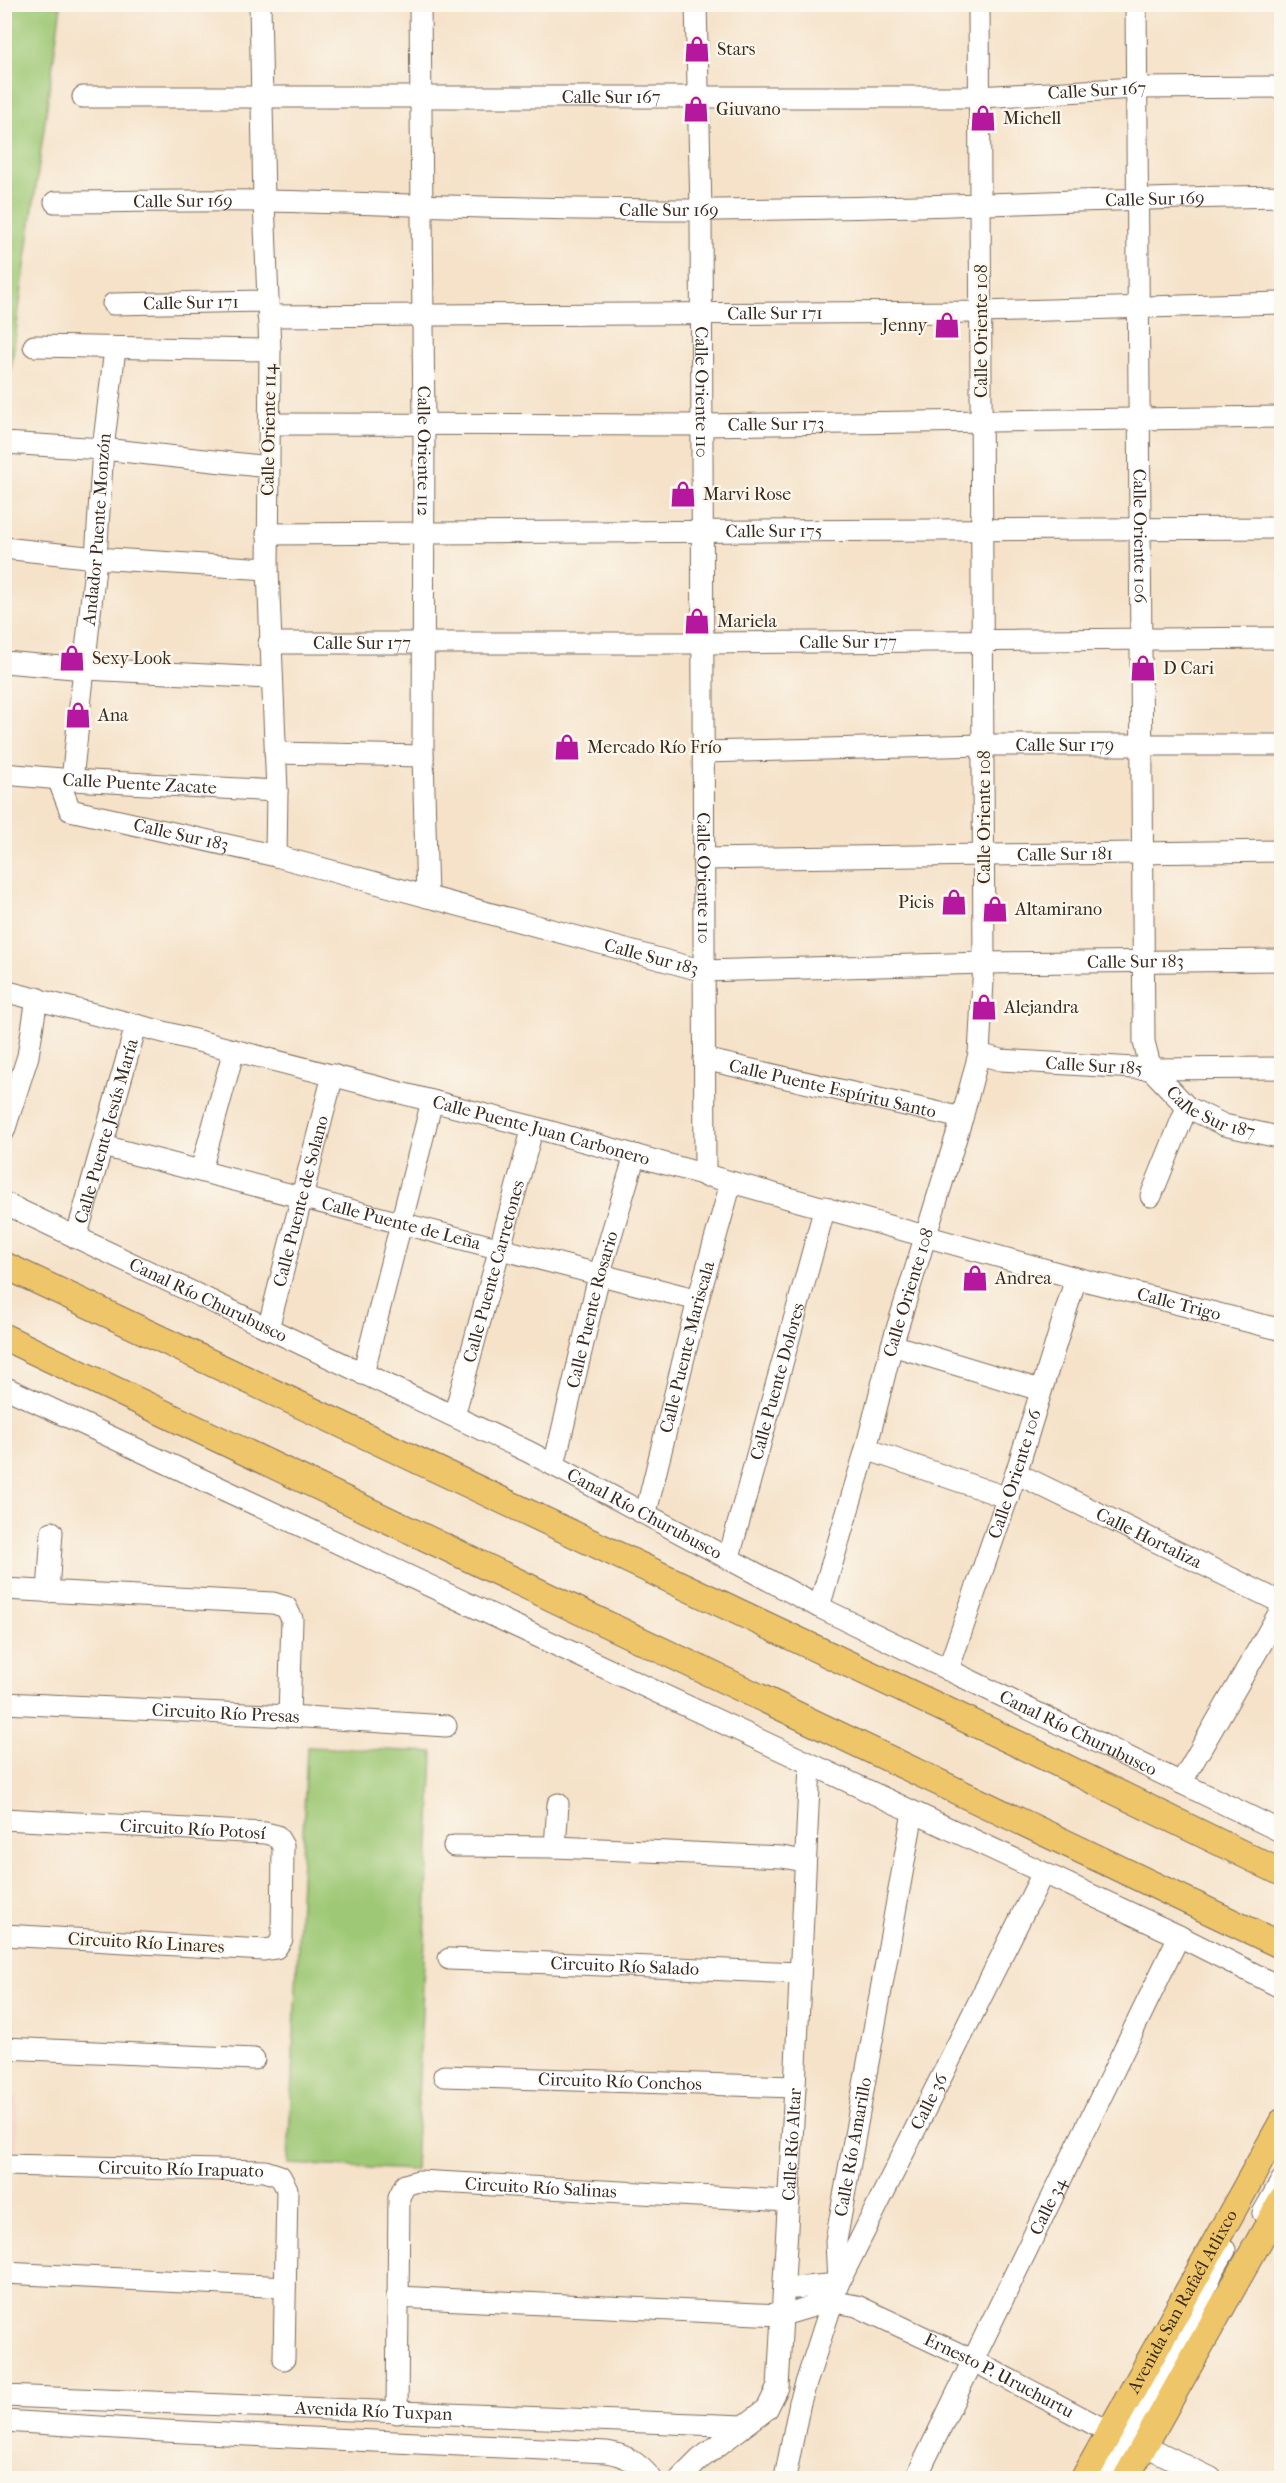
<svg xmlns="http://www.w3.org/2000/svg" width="1286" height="2483" font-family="'IM FELL French Canon',serif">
  <rect width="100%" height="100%" fill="#fbf7ec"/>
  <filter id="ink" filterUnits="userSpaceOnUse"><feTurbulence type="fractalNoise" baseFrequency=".0167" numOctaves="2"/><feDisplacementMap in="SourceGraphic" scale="12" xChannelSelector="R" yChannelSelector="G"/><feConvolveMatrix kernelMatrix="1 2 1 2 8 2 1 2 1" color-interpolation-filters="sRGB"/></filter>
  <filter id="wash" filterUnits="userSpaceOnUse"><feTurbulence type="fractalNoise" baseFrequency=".008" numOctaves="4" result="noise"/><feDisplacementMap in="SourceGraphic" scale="24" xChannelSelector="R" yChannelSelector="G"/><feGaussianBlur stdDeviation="1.35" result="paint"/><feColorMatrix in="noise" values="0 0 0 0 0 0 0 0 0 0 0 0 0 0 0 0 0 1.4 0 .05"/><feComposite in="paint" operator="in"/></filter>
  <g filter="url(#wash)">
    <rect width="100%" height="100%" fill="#f5e2c9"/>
    <path fill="#f6d2c4" d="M5,2096H18L17,2151L5,2150Z"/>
    <path fill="#9ec874" stroke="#6c7949" stroke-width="1.5" d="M5,4L61,5L5,411L4,5Z
      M307,1747L433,1752L415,2170L288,2164Z"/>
  </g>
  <g filter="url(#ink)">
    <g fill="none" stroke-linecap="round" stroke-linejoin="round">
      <g stroke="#7c6a5a" stroke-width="23">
        <g id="minor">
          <path d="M260,4L264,201L270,350L268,569L277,791L276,856"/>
          <path id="s1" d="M420,4L424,426L423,756L427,897"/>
          <path id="s2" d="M696,4L701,210L705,1176"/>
          <path id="s3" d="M1136,4L1144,1042L1151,1069L1187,1107L1224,1125L1282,1138"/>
          <path id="s4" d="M83,97H979L1136,88L1282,87"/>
          <path id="s5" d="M55,202C124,202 194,200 264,201C410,204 556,211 702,210C895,209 1088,199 1282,196"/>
          <path id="s6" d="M113,304L268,301"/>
          <path id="s7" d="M268,316L980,312L1282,303"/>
          <path d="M34,346L270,350"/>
          <path id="s8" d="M270,424L702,425L1282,417"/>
          <path d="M4,443L103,449L269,467"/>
          <path id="s9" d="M267,534L1282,528"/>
          <path d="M4,548L96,558L268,569"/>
          <path id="s10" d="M269,643H703L1282,638"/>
          <path d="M4,662L85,669L270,678"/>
          <path id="s11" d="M703,752L983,745H1282"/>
          <path d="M275,753L423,756"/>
          <path id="s12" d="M4,774L72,780L277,791"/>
          <path id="s13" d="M58,779L70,810L276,856L704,971L984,963L1282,960"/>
          <path id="s14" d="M72,780L96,558L103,449L115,349"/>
          <path id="s15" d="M703,859L1282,851"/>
          <path id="s16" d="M4,991L533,1127L1076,1278L1282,1330"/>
          <path id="s17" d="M979,1054L1001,1060L1151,1069L1282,1068"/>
          <path id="s18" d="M704,1059L962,1118"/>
          <path d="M4,1131L28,1056L37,998"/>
          <path id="s19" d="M103,1146L698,1300"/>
          <path d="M201,1170L234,1050"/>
          <path d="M1151,1196L1187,1107"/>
          <path id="s20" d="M4,1203L529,1452L819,1607L1282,1832"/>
          <path id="s21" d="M76,1238L136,1026"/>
          <path id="s22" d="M268,1329L333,1075"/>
          <path d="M892,1345L1040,1390"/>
          <path d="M363,1374L432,1101"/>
          <path d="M4,1387L1179,1936L1282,1988"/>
          <path id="s23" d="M454,1416L533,1127"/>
          <path d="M866,1449L1008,1498"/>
          <path id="s24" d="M554,1465L599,1276L635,1155"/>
          <path id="s25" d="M1016,1473L1282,1603"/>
          <path id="s26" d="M646,1512L698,1300L731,1183"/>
          <path id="s27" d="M729,1557L825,1207"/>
          <path d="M4,1589L273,1603L286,1607L292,1619L289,1716"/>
          <path d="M48,1592L52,1532"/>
          <path id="s28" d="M819,1607L866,1449L892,1345L962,1118L979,1054L984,963L979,4"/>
          <path id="s29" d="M948,1670L1016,1473L1076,1278"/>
          <path id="s30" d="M4,1703L289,1716L446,1726"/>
          <path d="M1181,1783L1282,1608"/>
          <path id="s31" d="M4,1819L265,1833L277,1836L283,1846L282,1939L276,1948L264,1950L4,1935"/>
          <path d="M454,1846L555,1847L782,1857L804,1861"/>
          <path d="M555,1847L558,1804"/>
          <path id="s32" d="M449,1959L800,1973"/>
          <path d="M4,2048L254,2059"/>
          <path id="s33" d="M444,2076L795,2087"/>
          <path id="s34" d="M4,2165L265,2171L280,2176L287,2189L284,2359"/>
          <path d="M1263,2213L1282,2180"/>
          <path d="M4,2273L285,2287"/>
          <path id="s35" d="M784,2289L838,2284L1043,1873"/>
          <path id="s36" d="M397,2297L757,2314L783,2315L830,2301L857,2306L972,2360L1109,2432L1144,2445L1211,2478"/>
          <path id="s37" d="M4,2396L744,2426"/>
          <path id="s38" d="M397,2413L399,2197L405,2185L418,2181L789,2201"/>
          <path d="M4,2421L164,2431L606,2452C627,2455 638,2463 651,2478"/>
          <path id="s39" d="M681,2478L700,2459L767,2409L778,2387L795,2087L810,1765"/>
          <path id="s40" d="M785,2478L800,2402L838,2284L836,2241L913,1812"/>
          <path id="s41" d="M916,2478L1179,1936"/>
          <path d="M1106,2478L1186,2335L1213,2271L1225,2250"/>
        </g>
      </g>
      <g stroke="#7c6a5a" stroke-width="28">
        <g id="major">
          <path d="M4,1265L1018,1744L1282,1873"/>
          <path d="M4,1337L1282,1946"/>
          <path id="s42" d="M1084,2478L1282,2122"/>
          <path d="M1126,2478L1282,2200"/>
        </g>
      </g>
      <use href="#minor" stroke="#fff" stroke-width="21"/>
      <use href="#major" stroke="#eec569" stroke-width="26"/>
    </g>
  </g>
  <defs>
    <g id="shop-bare" transform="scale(2.07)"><path d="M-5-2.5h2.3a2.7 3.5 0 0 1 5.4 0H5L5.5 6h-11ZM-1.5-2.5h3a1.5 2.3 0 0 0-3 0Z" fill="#b5179e" stroke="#fbf7ec" stroke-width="2.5" paint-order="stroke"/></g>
  </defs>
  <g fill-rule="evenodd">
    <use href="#shop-bare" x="697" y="49"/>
    <use href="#shop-bare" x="696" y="109"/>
    <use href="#shop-bare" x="983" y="118"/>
    <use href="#shop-bare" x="947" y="325"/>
    <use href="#shop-bare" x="683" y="494"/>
    <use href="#shop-bare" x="697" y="621"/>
    <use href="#shop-bare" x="72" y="658"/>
    <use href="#shop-bare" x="1143" y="668"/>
    <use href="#shop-bare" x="78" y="715"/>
    <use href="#shop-bare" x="567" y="747"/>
    <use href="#shop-bare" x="954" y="902"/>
    <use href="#shop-bare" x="995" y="909"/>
    <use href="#shop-bare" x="984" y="1007"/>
    <use href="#shop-bare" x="975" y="1278"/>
  </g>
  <g text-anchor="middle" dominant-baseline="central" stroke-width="4.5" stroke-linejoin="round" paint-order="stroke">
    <g font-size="18" fill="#3b2a1e" stroke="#fbf7ec" text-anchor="start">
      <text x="717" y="49">Stars</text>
      <text x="716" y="109">Giuvano</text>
      <text x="1003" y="118">Michell</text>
      <text x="927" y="325" text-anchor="end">Jenny</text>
      <text x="703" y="494">Marvi Rose</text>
      <text x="717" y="621">Mariela</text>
      <text x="92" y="658">Sexy Look</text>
      <text x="1163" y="668">D Cari</text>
      <text x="98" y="715">Ana</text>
      <text x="587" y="747">Mercado Río Frío</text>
      <text x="934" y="902" text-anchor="end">Picis</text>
      <text x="1015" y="909">Altamirano</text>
      <text x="1004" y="1007">Alejandra</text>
      <text x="995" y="1278">Andrea</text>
    </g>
    <g font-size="18" fill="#3b2a1e" stroke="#fbf7ec">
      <text stroke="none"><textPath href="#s4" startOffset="1014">Calle Sur 167</textPath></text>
      <text stroke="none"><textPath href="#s4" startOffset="528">Calle Sur 167</textPath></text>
      <text stroke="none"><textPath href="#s5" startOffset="1100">Calle Sur 169</textPath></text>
      <text stroke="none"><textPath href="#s5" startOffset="128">Calle Sur 169</textPath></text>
      <text stroke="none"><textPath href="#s5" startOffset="614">Calle Sur 169</textPath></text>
      <text stroke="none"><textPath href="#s6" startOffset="78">Calle Sur 171</textPath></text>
      <text stroke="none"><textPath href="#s7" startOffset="507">Calle Sur 171</textPath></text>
      <text transform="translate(981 331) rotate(-90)">Calle Oriente 108</text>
      <text stroke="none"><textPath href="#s2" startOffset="388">Calle Oriente 110</textPath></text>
      <text stroke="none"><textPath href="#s8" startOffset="506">Calle Sur 173</textPath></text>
      <text transform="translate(269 430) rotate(-89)">Calle Oriente 114</text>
      <text stroke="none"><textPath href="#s1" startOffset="447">Calle Oriente 112</textPath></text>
      <text stroke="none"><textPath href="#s14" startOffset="252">Andador Puente Monzón</textPath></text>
      <text stroke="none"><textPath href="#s9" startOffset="507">Calle Sur 175</textPath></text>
      <text stroke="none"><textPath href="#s3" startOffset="532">Calle Oriente 106</textPath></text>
      <text stroke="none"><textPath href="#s10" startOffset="579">Calle Sur 177</textPath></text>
      <text stroke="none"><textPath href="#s10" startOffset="93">Calle Sur 177</textPath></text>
      <text stroke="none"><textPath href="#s11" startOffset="362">Calle Sur 179</textPath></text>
      <text stroke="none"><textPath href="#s12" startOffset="136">Calle Puente Zacate</textPath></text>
      <text transform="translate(984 817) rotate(-90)">Calle Oriente 108</text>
      <text stroke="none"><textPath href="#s13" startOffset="147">Calle Sur 183</textPath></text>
      <text stroke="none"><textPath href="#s15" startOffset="362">Calle Sur 181</textPath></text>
      <text stroke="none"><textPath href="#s2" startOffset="874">Calle Oriente 110</textPath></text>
      <text stroke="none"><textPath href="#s13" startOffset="633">Calle Sur 183</textPath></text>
      <text stroke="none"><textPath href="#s13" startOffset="1119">Calle Sur 183</textPath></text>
      <text stroke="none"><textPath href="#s17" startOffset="116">Calle Sur 185</textPath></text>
      <text stroke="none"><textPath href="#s18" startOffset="132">Calle Puente Espíritu Santo</textPath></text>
      <text stroke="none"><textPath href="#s3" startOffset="1142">Calle Sur 187</textPath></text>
      <text stroke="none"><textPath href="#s16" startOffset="555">Calle Puente Juan Carbonero</textPath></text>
      <text stroke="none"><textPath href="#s21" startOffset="111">Calle Puente Jesús María</textPath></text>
      <text stroke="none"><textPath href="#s22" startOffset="132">Calle Puente de Solano</textPath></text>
      <text stroke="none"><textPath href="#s19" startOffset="308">Calle Puente de Leña</textPath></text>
      <text stroke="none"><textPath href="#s23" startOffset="150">Calle Puente Carretones</textPath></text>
      <text stroke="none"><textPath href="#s28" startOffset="327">Calle Oriente 108</textPath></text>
      <text stroke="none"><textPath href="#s20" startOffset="226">Canal Río Churubusco</textPath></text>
      <text stroke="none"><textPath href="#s16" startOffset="1216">Calle Trigo</textPath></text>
      <text stroke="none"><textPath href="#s24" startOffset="160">Calle Puente Rosario</textPath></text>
      <text stroke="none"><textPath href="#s26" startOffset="170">Calle Puente Mariscala</textPath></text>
      <text stroke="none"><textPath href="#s27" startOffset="182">Calle Puente Dolores</textPath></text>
      <text stroke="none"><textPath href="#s29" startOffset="207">Calle Oriente 106</textPath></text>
      <text stroke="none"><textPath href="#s20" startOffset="712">Canal Río Churubusco</textPath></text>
      <text stroke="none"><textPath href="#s25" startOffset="148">Calle Hortaliza</textPath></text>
      <text stroke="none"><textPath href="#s30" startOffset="222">Circuito Río Presas</textPath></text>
      <text stroke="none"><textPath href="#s20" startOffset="1198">Canal Río Churubusco</textPath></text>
      <text stroke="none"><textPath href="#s31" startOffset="189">Circuito Río Potosí</textPath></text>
      <text transform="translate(146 1943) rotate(3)">Circuito Río Linares</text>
      <text stroke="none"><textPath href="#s32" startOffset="176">Circuito Río Salado</textPath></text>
      <text stroke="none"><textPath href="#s33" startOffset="176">Circuito Río Conchos</textPath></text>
      <text stroke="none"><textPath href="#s35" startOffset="258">Calle 36</textPath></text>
      <text stroke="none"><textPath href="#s39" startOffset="378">Calle Río Altar</textPath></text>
      <text stroke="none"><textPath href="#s40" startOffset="340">Calle Río Amarillo</textPath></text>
      <text stroke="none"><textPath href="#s34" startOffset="177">Circuito Río Irapuato</textPath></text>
      <text stroke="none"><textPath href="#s38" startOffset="366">Circuito Río Salinas</textPath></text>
      <text stroke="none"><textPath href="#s41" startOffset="302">Calle 34</textPath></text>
      <text stroke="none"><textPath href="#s42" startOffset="202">Avenida San Rafaél Atlixco</textPath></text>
      <text stroke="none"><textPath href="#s36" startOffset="621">Ernesto P. Uruchurtu</textPath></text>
      <text stroke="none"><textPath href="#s37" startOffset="370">Avenida Río Tuxpan</textPath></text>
    </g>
  </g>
  <rect width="1286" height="2483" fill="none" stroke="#fbf7ec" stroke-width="24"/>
</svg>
